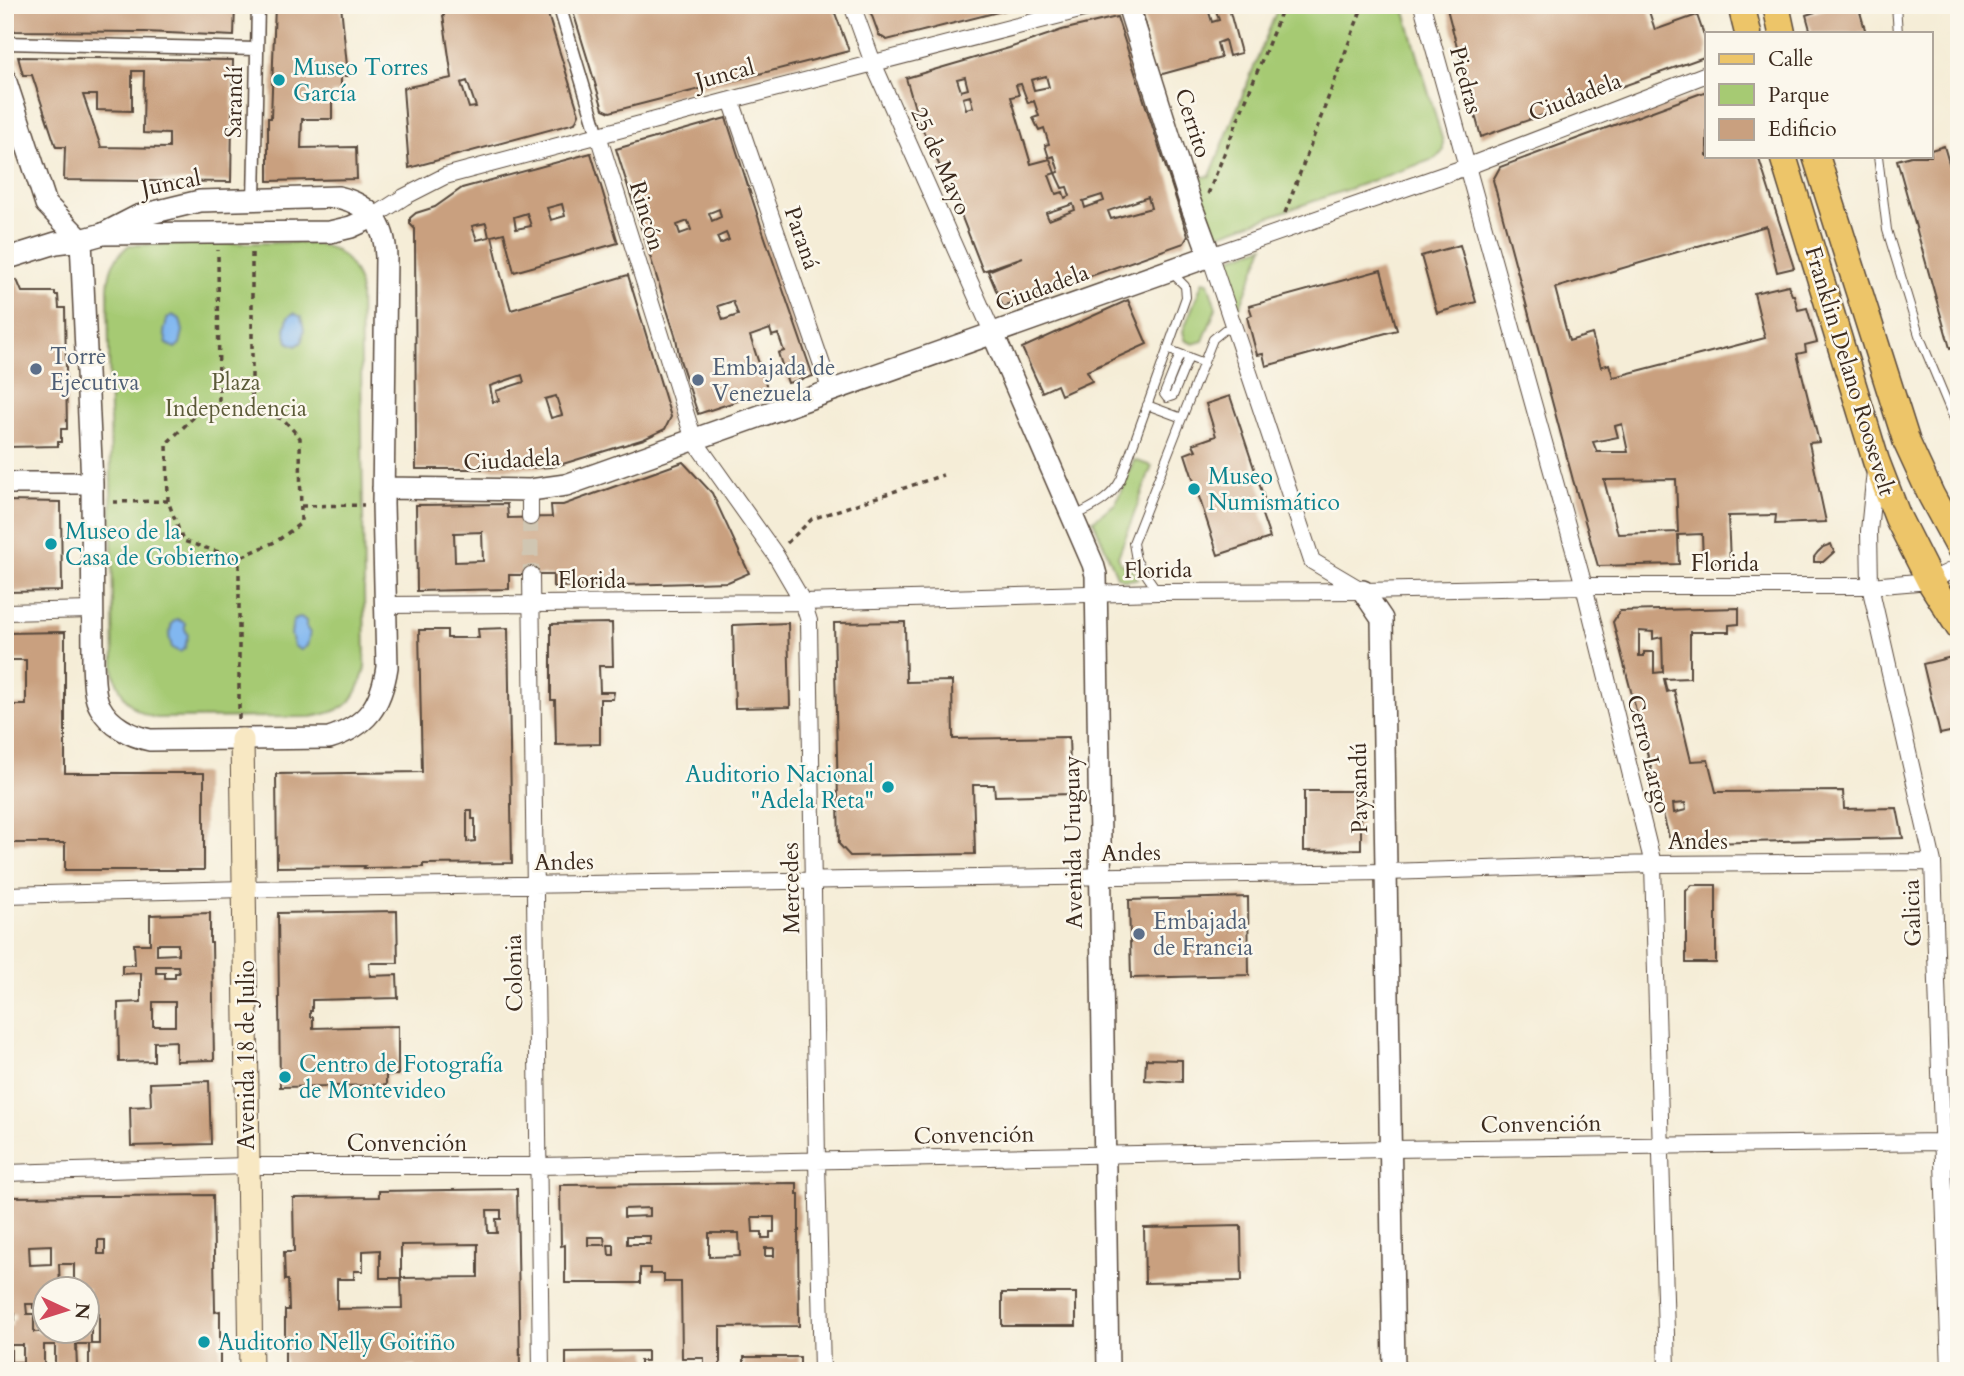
<svg xmlns="http://www.w3.org/2000/svg" width="1964" height="1376" font-family="Cardo,serif">
  <rect width="100%" height="100%" fill="#fbf7ec"/>
  <filter id="ink" filterUnits="userSpaceOnUse"><feTurbulence type="fractalNoise" baseFrequency=".0143" numOctaves="2"/><feDisplacementMap in="SourceGraphic" scale="14" xChannelSelector="R" yChannelSelector="G"/><feConvolveMatrix kernelMatrix="1 2 1 2 8 2 1 2 1" color-interpolation-filters="sRGB"/></filter>
  <filter id="wash" filterUnits="userSpaceOnUse"><feTurbulence type="fractalNoise" baseFrequency=".00686" numOctaves="4" result="noise"/><feDisplacementMap in="SourceGraphic" scale="28" xChannelSelector="R" yChannelSelector="G"/><feGaussianBlur stdDeviation="1.57" result="paint"/><feColorMatrix in="noise" values="0 0 0 0 0 0 0 0 0 0 0 0 0 0 0 0 0 1.4 0 .05"/><feComposite in="paint" operator="in"/></filter>
  <g filter="url(#wash)">
    <rect width="100%" height="100%" fill="#f5edd7"/>
    <path fill="#a6ca73" stroke="#707a48" stroke-width="2" d="M1279,5H1403L1443,142V151L1437,158L1220,234H1216L1210,229L1193,178L1210,176Z
      M252,243C299,244 346,231 360,288L365,667C357,704 346,710 311,717L156,718C133,713 120,695 114,673L108,287C110,267 114,258 129,245Z
      M1264,246L1240,307L1235,308L1221,264L1222,261Z
      M1203,281L1208,282L1216,308L1203,341L1193,344L1185,340L1183,331Z
      M1134,460L1152,466L1118,557L1121,564L1130,567L1138,579L1124,580L1117,576L1093,520L1116,503Z"/>
    <path fill="#81b7f0" stroke="#5e7087" stroke-width="2" d="M294,313L301,317L304,329L302,342L296,346L288,342L285,330L288,317Z
      M172,315L180,319L183,331L180,344L175,348L167,344L164,332L167,319Z
      M301,617L306,621V627L310,633L307,646L301,650L294,646L291,634L293,621Z
      M177,619L185,623V629L188,635L185,648L180,652L172,648L169,636L172,623Z"/>
    <g id="blocks">
      <path fill="#c9a07f" fill-rule="evenodd" d="M15,5H235L234,36L145,32L15,31L8,22L7,15L9,8Z
        M275,5H341L348,76H341V93H332V119H302L301,148L356,147L357,179L268,181V118H271Z
        M443,5H545L579,114L575,123L409,168L403,88L452,78L443,15H444ZM467,81L476,107L469,108L461,83Z
        M571,5H832L849,51L610,112L603,109Z
        M868,5H1022V6L887,40L879,35Z
        M1160,5H1228L1241,53L1229,56L1225,40L1217,43L1221,58L1159,75L1142,10ZM1215,7L1219,20L1212,22L1208,9Z
        M1446,5H1647L1655,30L1697,15L1707,44V56L1481,137Z
        M1836,5H1858L1866,33H1811L1806,15Z
        M1117,17L1188,236L1184,243L1003,307L988,271L1023,257L983,271L952,192L919,122L906,78L1009,48L1062,30ZM1046,76L1049,87L1034,90L1031,80ZM965,77L968,89L961,91L957,79ZM1021,84L1028,103L1034,101L1039,116L1033,118L1039,130L1044,128L1049,144L1045,145L1049,158L1054,156L1059,172L1055,173L1062,188L1067,187L1070,196L1065,198L1063,192L1056,194L1049,175L1055,173L1050,159L1031,164L1011,97L1019,95L1016,85ZM970,96L973,107L966,109L963,98ZM1102,195L1104,201L1085,208L1083,201ZM1148,197L1151,208L1111,219L1108,211ZM1073,204L1075,210L1049,220L1046,213Z
        M18,57L233,60L231,182L64,180L65,147H56L32,75H23ZM132,71H144L143,133L169,134V148L101,147L83,95H97V110L132,111Z
        M1707,91V156H1758L1794,268L1777,272L1766,226L1555,288L1569,341L1592,334L1601,367L1609,364L1613,377L1618,376L1765,338L1754,293L1788,285L1792,295H1794L1798,310L1807,308L1817,342L1805,345L1806,352L1797,354L1819,442L1809,443L1826,522L1775,524L1776,515L1728,516L1730,562H1703L1702,534L1678,535L1679,564L1598,566L1573,480L1493,180L1500,167ZM1622,424L1628,452H1597L1593,442L1618,437L1615,426ZM1676,479L1678,532L1618,534L1604,480Z
        M726,118L762,229L813,376L788,383L778,353L784,351L778,334L772,336L770,329L750,336L768,391L698,414L680,360L676,338L616,149ZM719,209L721,217L712,221L709,213ZM688,221L691,230L680,234L677,225ZM726,233L729,240L720,244L717,237ZM733,301L738,315L723,320L718,306Z
        M1944,146L1959,197V345L1950,348L1897,160L1911,156H1931V150Z
        M591,153L618,243L514,272L504,233L492,236L501,275L511,310L628,275L671,417L665,429L644,439L553,467L511,469H416L415,229L410,224V218L416,213L435,207L462,188ZM562,204L565,216L551,220L547,208ZM527,213L531,226L516,229L514,217ZM486,223L489,237L477,240L472,226ZM522,375L524,382L496,391L499,401L493,402L490,386ZM556,396L562,415L551,418L545,399Z
        M1460,245L1476,302L1437,313L1421,256Z
        M1381,270L1397,330L1266,366L1263,354L1257,355L1247,317L1252,315L1249,306Z
        M17,280L22,292H55V295H58L59,308H65L67,429H61V442H58V446L5,447V283Z
        M1128,300L1147,344L1087,371L1092,381L1061,395L1057,385L1042,392L1022,348Z
        M1230,396L1268,510L1261,512L1270,538L1218,555L1185,454L1196,450L1193,444L1216,436L1206,404Z
        M683,462L712,493L749,573L728,582L553,587V575H509V589L417,591L416,505L507,504L508,518L552,517L551,505H563ZM482,532L483,561L455,562L454,533Z
        M5,501L61,502L62,591L5,592Z
        M1831,544L1834,552L1823,562H1814V557L1818,552L1823,547Z
        M1739,608V624L1729,625V632H1690V678L1664,679L1667,692L1674,690L1691,761L1708,760L1716,792L1843,791L1844,809L1897,808L1903,838L1705,843H1676L1669,837L1613,622L1620,611ZM1639,631L1653,632V639L1662,637L1663,672L1654,673V652H1644V656H1639ZM1685,803L1686,810L1674,813L1673,804Z
        M905,622L906,682L952,681L953,739L1069,737L1071,794L995,796L994,785H973L975,854L850,856L839,844L834,623Z
        M612,623L613,666H599L600,692H614L613,699H600V744L556,745L555,700H551V624Z
        M788,623L790,707L735,708L733,625Z
        M508,628L512,863L423,864V867L364,868L365,866L277,867L276,774L422,772L419,630H447V638H479L478,629ZM467,810H472V819H475V841L467,842Z
        M65,632V773H204V870H65V843H5V633ZM9,660H26V705H9Z
        M1956,656L1959,665V730L1940,734L1923,664Z
        M1304,791H1361V850L1304,851Z
        M1692,885H1716V963H1686V891Z
        M1248,897L1249,975L1131,978L1129,900Z
        M397,911L398,963H369L370,976L397,975L398,998L312,1000V1011H310V1017H313V1028L398,1026V1075H386V1085L280,1087L278,913Z
        M210,913V943H212L214,1060L176,1061V1041L154,1042V1061L119,1062L118,1003L141,1002V973L122,974V965H135L134,944H150V915ZM157,944H178V954L157,955ZM156,966H178L179,973H175V978H165V973H156ZM153,1002H175V1026H153Z
        M1146,1059L1182,1060V1082L1145,1080Z
        M209,1081L211,1144L131,1146L130,1107L151,1106L150,1083Z
        M797,1183V1194H799V1232H798L799,1326L720,1327V1371H704V1358H682L681,1282H664V1274H650V1268H640V1283H565V1245L561,1246L560,1185ZM650,1208V1216L624,1217V1209ZM752,1217H774V1232H770V1238H762V1232H753ZM709,1233H739L740,1256L709,1257ZM627,1236H650V1244H627ZM588,1237H604L605,1245H588ZM608,1245H614V1255H609ZM765,1248H774V1256H765Z
        M517,1189L520,1371H416V1366H407V1371H285V1310H289L288,1280H285L284,1252H294L293,1198L379,1197V1191ZM487,1210H501V1219H496L497,1233H488ZM478,1244V1277L401,1278L402,1308L337,1309V1279H354V1271H363V1251L380,1250V1278H401V1245Z
        M213,1195L215,1312L220,1311V1367H217V1371H195V1367H177V1371H155V1367L132,1368V1371H55V1345H44V1365H50V1371H5V1327L12,1326V1320H15V1314H5V1197ZM98,1240H105V1254H98ZM51,1245V1264L30,1265L29,1246ZM59,1264H74V1288H88V1304L91,1307V1313H99V1344H91V1313H88V1331L34,1332V1314H27L26,1304H33V1308H37V1314H46V1288H60ZM76,1344H89V1366H77ZM11,1345H23V1362H11Z
        M1241,1226L1242,1281L1145,1283L1144,1228Z
        M1002,1293H1076V1326H1002Z
        M647,1351V1361H640V1371H566V1352Z
        M744,1357H800V1371H744Z"/>
    </g>
  </g>
  <g filter="url(#ink)">
    <use href="#blocks" fill-opacity="0" stroke="#57473a" stroke-width="2"/>
    <g fill="none" stroke-linecap="round" stroke-linejoin="round">
      <path stroke="#d0c6b2" stroke-width="16" stroke-dasharray="16 8" stroke-linecap="butt" d="M530,517L531,575"/>
      <g stroke="#57473a" stroke-width="10">
        <path id="service" d="M1896,5L1898,33
          M1878,156L1887,230L1919,335L1959,431
          M1167,349L1204,363
          M1167,398L1164,394L1180,354
          M1167,398L1173,396L1189,357
          M1147,405L1182,418
          M1075,516C1094,506 1111,499 1121,479L1186,297L1185,286L1171,272
          M1158,592L1136,560L1133,543L1213,339L1224,330L1234,328"/>
      </g>
      <g stroke="#57473a" stroke-width="15">
        <path id="pedestrian" d="M559,5L598,135
          M5,43L256,49
          M254,200L258,5"/>
      </g>
      <g stroke="#57473a" stroke-width="18">
        <path id="minor" d="M852,5L873,63L993,334
          M1422,5L1584,586L1653,864L1667,1371
          M731,100L831,391
          M598,135L694,440L775,554L803,602L809,621L817,1161L822,1371
          M373,217L404,197L445,176L731,100L1099,5
          M1875,471L1869,531L1870,586L1933,862L1950,1371
          M530,490V517
          M531,575L541,1371
          M1361,590L1312,561L1210,256L1466,167L1707,74
          M386,605L803,602L1158,592L1363,591L1584,586H1870L1930,581L1959,567
          M5,612L93,610
          M5,895L245,889L1386,872L1653,864L1933,862
          M5,1173L247,1166H539L1389,1149L1943,1142"/>
      </g>
      <g stroke="#57473a" stroke-width="24">
        <path id="tertiary" d="M5,79L46,204L81,240
          M81,240L92,483L93,663C94,677 93,695 100,707C110,726 131,736 150,740L329,738C367,726 381,706 387,667L383,504L386,257C385,224 371,205 338,197L200,201L138,216L103,234
          M5,259L56,243L81,240L103,234L330,232L351,227L373,217
          M993,334L1093,564L1096,575L1108,1371
          M5,483H92
          M383,488L530,490L566,485L1210,256L1190,202L1128,5
          M1363,591L1382,619L1394,1371"/>
      </g>
      <g stroke="#57473a" stroke-width="25">
        <path id="secondary" d="M242,740L251,1371"/>
      </g>
      <g stroke="#57473a" stroke-width="29">
        <path id="primary" d="M1741,5L1748,33
          M1776,5L1782,33
          M1783,156L1876,461L1898,518L1930,581L1959,627
          M1816,156L1907,443L1931,495L1959,547"/>
      </g>
      <path stroke="#57473a" stroke-width="3.5" stroke-dasharray="5 5" stroke-linecap="butt" d="M1208,194L1284,5
        M1285,213L1363,5
        M252,408V252
        M168,501L167,443L196,415L219,409L218,250
        M113,502L168,501L183,541L239,558L277,541L301,523L300,438L284,420L252,408L219,409
        M301,506L364,505
        M787,543L812,519L943,475
        M239,719V559"/>
      <use href="#service" stroke="#fff" stroke-width="8"/>
      <use href="#pedestrian" stroke="#fff" stroke-width="12"/>
      <use href="#minor" stroke="#fff" stroke-width="16"/>
      <use href="#tertiary" stroke="#fff" stroke-width="21"/>
      <use href="#secondary" stroke="#f8e8c3" stroke-width="23"/>
      <use href="#primary" stroke="#edc569" stroke-width="26"/>
    </g>
  </g>
  <g fill="#0f9aa8" stroke="#fbf7ec" stroke-width="2.5">
    <circle cx="279" cy="80" r="7"/>
    <circle cx="1194" cy="489" r="7"/>
    <circle cx="51" cy="544" r="7"/>
    <circle cx="888" cy="787" r="7"/>
    <circle cx="285" cy="1077" r="7"/>
    <circle cx="204" cy="1342" r="7"/>
  </g>
  <g fill="#5c6f8a" stroke="#fbf7ec" stroke-width="2.5">
    <circle cx="36" cy="369" r="7"/>
    <circle cx="698" cy="380" r="7"/>
    <circle cx="1139" cy="934" r="7"/>
  </g>
  <g text-anchor="middle" dominant-baseline="central" stroke-width="5" stroke-linejoin="round" paint-order="stroke">
    <g font-size="23" fill="#0d838f" stroke="#fbf7ec" text-anchor="start">
      <text x="293" y="67">Museo Torres<tspan x="293" dy="26">García</tspan></text>
      <text x="1208" y="476">Museo<tspan x="1208" dy="26">Numismático</tspan></text>
      <text x="65" y="531">Museo de la<tspan x="65" dy="26">Casa de Gobierno</tspan></text>
      <text x="874" y="774" text-anchor="end">Auditorio Nacional<tspan x="874" dy="26">"Adela Reta"</tspan></text>
      <text x="299" y="1064">Centro de Fotografía<tspan x="299" dy="26">de Montevideo</tspan></text>
      <text x="218" y="1342">Auditorio Nelly Goitiño</text>
    </g>
    <g font-size="23" fill="#3b2a1e" stroke="#fbf7ec">
      <text transform="translate(725 74) rotate(-15)">Juncal</text>
      <text transform="translate(1466 80) rotate(75)">Piedras</text>
      <text transform="translate(1575 97) rotate(-21)">Ciudadela</text>
      <text transform="translate(234 102) rotate(-89)">Sarandí</text>
      <text transform="translate(1193 123) rotate(72)">Cerrito</text>
      <text transform="translate(941 161) rotate(66)">25 de Mayo</text>
      <text transform="translate(171 183) rotate(-11)">Juncal</text>
      <text transform="translate(647 216) rotate(73)">Rincón</text>
      <text transform="translate(802 238) rotate(71)">Paraná</text>
      <text transform="translate(1042 288) rotate(-20)">Ciudadela</text>
      <text transform="translate(1850 371) rotate(73)">Franklin Delano Roosevelt</text>
      <text transform="translate(512 460) rotate(-3)">Ciudadela</text>
      <text x="1725" y="563">Florida</text>
      <text transform="translate(1158 570) rotate(-1)">Florida</text>
      <text x="592" y="580">Florida</text>
      <text transform="translate(1649 754) rotate(76)">Cerro Largo</text>
      <text transform="translate(1359 788) rotate(-91)">Paysandú</text>
      <text x="1698" y="841">Andes</text>
      <text transform="translate(1073 842) rotate(-91)">Avenida Uruguay</text>
      <text transform="translate(1131 853) rotate(-1)">Andes</text>
      <text transform="translate(564 862) rotate(-1)">Andes</text>
      <text transform="translate(791 888) rotate(-91)">Mercedes</text>
      <text transform="translate(1912 913) rotate(-92)">Galicia</text>
      <text transform="translate(514 973) rotate(-91)">Colonia</text>
      <text transform="translate(246 1055) rotate(-90)">Avenida 18 de Julio</text>
      <text transform="translate(1541 1124) rotate(-1)">Convención</text>
      <text transform="translate(974 1135) rotate(-1)">Convención</text>
      <text x="407" y="1143">Convención</text>
    </g>
    <g font-size="23" fill="#4e5e75" stroke="#fbf7ec" text-anchor="start">
      <text x="50" y="356">Torre<tspan x="50" dy="26">Ejecutiva</tspan></text>
      <text x="712" y="367">Embajada de<tspan x="712" dy="26">Venezuela</tspan></text>
      <text x="1153" y="921">Embajada<tspan x="1153" dy="26">de Francia</tspan></text>
    </g>
    <g font-size="23" fill="#5b5a38" stroke="#fbf7ec">
      <text x="236" y="382">Plaza<tspan x="236" dy="26">Independencia</tspan></text>
    </g>
  </g>
  <rect width="1964" height="1376" fill="none" stroke="#fbf7ec" stroke-width="28"/>
  <rect x="1705" y="32" width="228" height="126" fill="#fbf7ec" stroke="#aea59a" stroke-width="2"/>
  <rect x="1719" y="54" width="35" height="10" fill="#edc569" stroke="#aea59a" stroke-width="2"/>
  <text x="1768" y="66" font-size="21" fill="#3b2a1e">Calle</text>
  <rect x="1719" y="84" width="35" height="21" fill="#a6ca73" stroke="#aea59a" stroke-width="2"/>
  <text x="1768" y="102" font-size="21" fill="#3b2a1e">Parque</text>
  <rect x="1719" y="119" width="35" height="21" fill="#c9a07f" stroke="#aea59a" stroke-width="2"/>
  <text x="1768" y="136" font-size="21" fill="#3b2a1e">Edificio</text>
  <g transform="translate(66 1310) rotate(94)"><circle r="33" fill="#fbf7ec" stroke="#aea59a" stroke-width="2"/>
  <path d="M0-5L12 26L0 18L-12 26Z" fill="#d1495b"/>
  <text y="-10" font-size="19" font-weight="bold" text-anchor="middle" fill="#3b2a1e">N</text>
  </g>
</svg>
